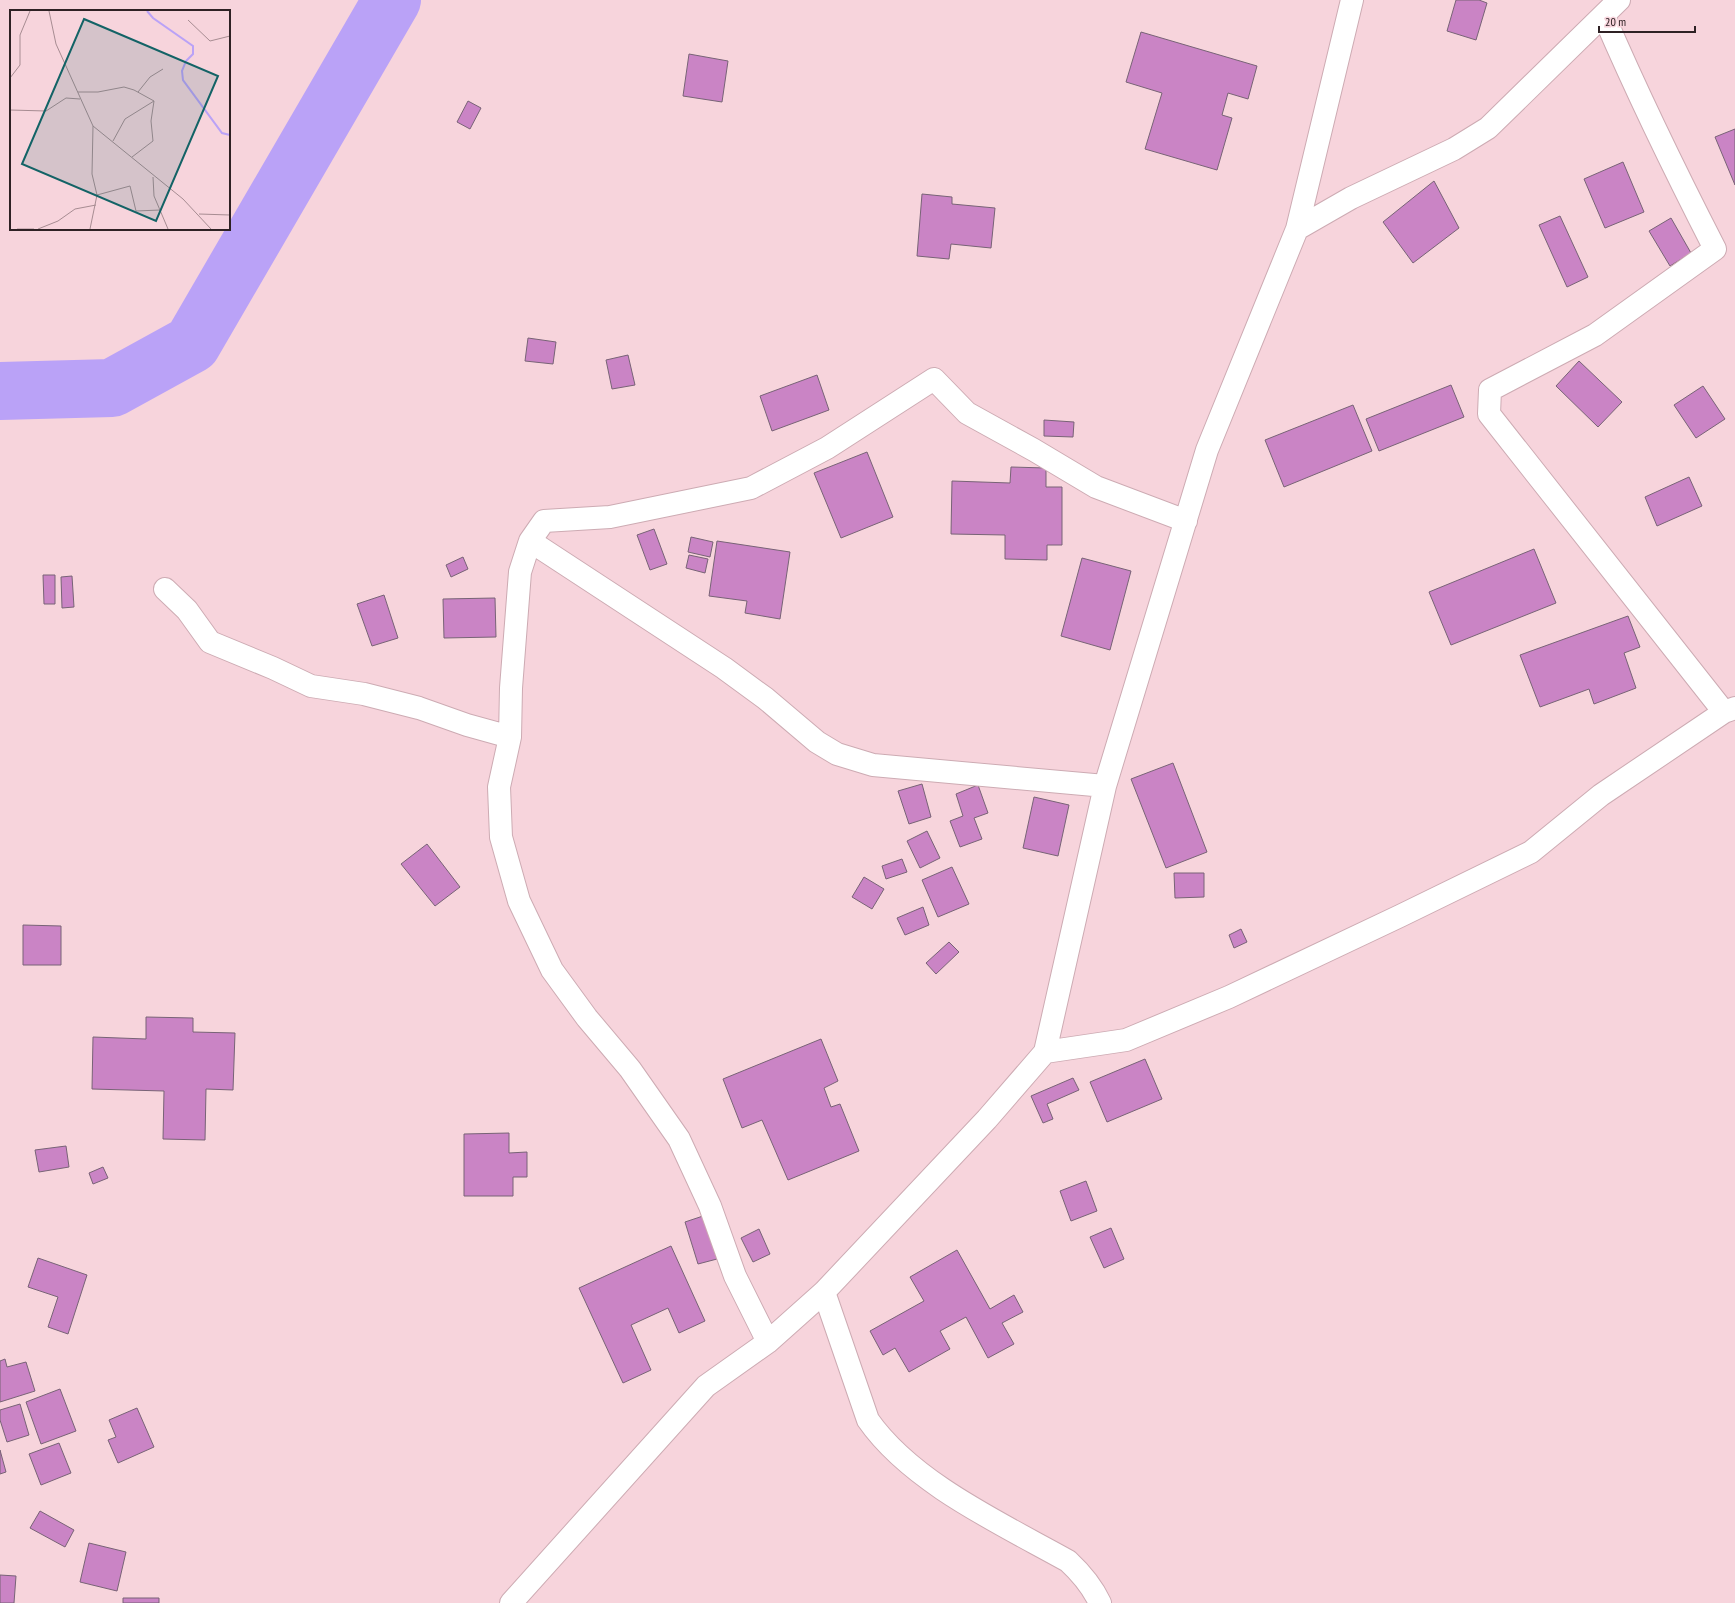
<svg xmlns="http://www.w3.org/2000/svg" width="1735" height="1603" font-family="'PT Sans Narrow',sans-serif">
  <rect width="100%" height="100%" fill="#f7d4dc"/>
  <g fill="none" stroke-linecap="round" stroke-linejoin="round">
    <path stroke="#baa2f7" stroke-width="58" d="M0,391L112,388L192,344L392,0"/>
  </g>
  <path fill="#ca84c5" stroke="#786376" d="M1456,0H1479L1487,3L1476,40L1447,31Z
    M1141,32L1257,66L1248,99L1228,93L1222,115L1232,118L1217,170L1145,149L1162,93L1126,82Z
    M689,54L728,61L722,102L683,96Z
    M468,101L481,108L470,129L457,122Z
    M1735,129V185L1715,137Z
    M1623,162L1644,212L1605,228L1584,179Z
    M1434,181L1459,228L1413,263L1383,222Z
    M922,194L952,197V204L995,208L991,248L951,244L949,259L917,256Z
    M1560,216L1588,277L1567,287L1539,225Z
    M1671,218L1691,253L1670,266L1649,231Z
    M528,338L556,342L553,364L525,361Z
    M628,355L635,385L612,389L606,360Z
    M1579,361L1622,402L1598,427L1556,386Z
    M817,375L829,410L772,431L760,396Z
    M1451,385L1464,417L1379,451L1366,419Z
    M1703,386L1725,419L1696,438L1674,405Z
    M1353,405L1372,451L1284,487L1265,440Z
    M1044,420L1074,422L1073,437L1044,436Z
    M867,452L893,517L841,538L814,473Z
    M1011,467L1046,468V487H1062V545H1047V560L1005,559V535L951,534L952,481L1010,483Z
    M1689,477L1702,506L1657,526L1645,497Z
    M654,529L667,564L650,570L637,535Z
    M691,537L713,542L710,557L688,552Z
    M717,541L790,552L780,619L745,613L747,601L709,596Z
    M1534,549L1556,603L1451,645L1429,592Z
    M689,555L708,559L705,573L686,568Z
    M463,557L468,569L451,577L446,565Z
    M1082,558L1131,571L1110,650L1061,636Z
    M43,575H55V604H44Z
    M72,576L74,607L62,608L61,577Z
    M384,595L398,638L372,646L357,604Z
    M495,598L496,637L444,638L443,599Z
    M1628,616L1640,647L1624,653L1636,688L1594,704L1589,689L1540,707L1520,655Z
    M1173,763L1207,852L1166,868L1131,779Z
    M922,784L931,817L909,824L898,791Z
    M978,785L988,813L974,818L982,839L960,847L950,821L963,816L956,794Z
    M1034,797L1069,805L1058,856L1023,848Z
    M927,831L940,858L920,868L907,841Z
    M427,844L460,887L435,906L401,864Z
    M902,859L907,872L886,879L882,866Z
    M952,867L969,904L938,917L922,880Z
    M1174,873H1204V897L1175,898Z
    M864,877L884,889L872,909L852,897Z
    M923,907L929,925L905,935L897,918Z
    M23,925L61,926V965H23Z
    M1241,929L1247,942L1234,948L1229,935Z
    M949,942L959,952L936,974L926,963Z
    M146,1017L193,1018V1032L235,1033L233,1090L206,1089L205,1140L163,1139L164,1091L92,1089L93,1037L146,1039Z
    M821,1039L838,1081L824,1088L831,1107L840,1104L859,1151L788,1180L762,1120L742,1128L723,1079Z
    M1145,1059L1162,1099L1107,1122L1090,1082Z
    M1073,1078L1079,1090L1047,1104L1053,1119L1043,1123L1031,1096Z
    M509,1133V1153L527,1152V1177H513V1196H464V1134Z
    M66,1146L69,1167L39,1172L35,1150Z
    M103,1167L108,1178L93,1184L89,1173Z
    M1086,1181L1097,1211L1071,1221L1060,1191Z
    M703,1216L717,1259L698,1264L685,1222Z
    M1111,1228L1124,1259L1104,1268L1090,1237Z
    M759,1229L770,1254L753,1262L741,1238Z
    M671,1246L705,1321L679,1333L668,1308L631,1325L651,1370L623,1383L579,1288Z
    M957,1250L990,1309L1014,1295L1023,1312L1002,1323L1014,1344L988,1358L966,1317L940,1331L950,1349L909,1372L895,1348L883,1355L870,1331L924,1301L910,1277Z
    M38,1258L87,1275L68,1334L48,1327L58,1297L28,1287Z
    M5,1359L7,1367L26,1362L35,1391L0,1402V1361Z
    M60,1389L76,1431L41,1444L26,1402Z
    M20,1404L29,1435L7,1442L0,1420V1410Z
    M137,1408L154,1447L118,1463L108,1440L116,1437L109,1420Z
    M59,1443L71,1473L41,1485L29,1454Z
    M0,1450L6,1472L0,1474Z
    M40,1511L74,1530L65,1547L30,1528Z
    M89,1543L126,1552L117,1591L80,1582Z
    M0,1575L16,1576L14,1603H0Z
    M123,1598H159V1603H123Z"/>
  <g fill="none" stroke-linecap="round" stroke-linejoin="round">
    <g stroke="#cdabb3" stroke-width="24">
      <path id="minor" d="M1604,16C1638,95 1676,173 1715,249L1595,335L1490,390L1489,414L1724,712
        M1297,229L1351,198L1454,149L1488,128L1619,0
        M530,541L724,668L765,698L817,742L837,754L873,765L1105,786
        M165,589L187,610L210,642L273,668L311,686L364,694L419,708L467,725L510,737
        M1045,1052L1126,1040L1229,997L1400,916L1531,852L1601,795L1724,712L1735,708
        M824,1292L868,1420C912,1483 1002,1524 1068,1561C1082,1574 1092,1586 1100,1603
        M768,1342L735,1276L710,1206L679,1139L630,1069L587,1018L552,970L519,901L501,837L499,787L510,737L511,688L520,572L530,541L544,521L610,517L751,488L827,448L934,379L967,413L1034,450L1096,487L1186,521
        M511,1603L706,1386L768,1342L824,1292L987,1119L1045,1052L1105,786L1207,450L1297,229L1352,0"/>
    </g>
    <use href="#minor" stroke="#fff" stroke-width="22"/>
  </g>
  <g transform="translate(10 10)">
    <rect width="220" height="220" fill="#f7d4dc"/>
    <path fill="none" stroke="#baa2f7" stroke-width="2" d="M137,1L143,8L183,36V44L176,51L172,61L173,70L212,123L220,125"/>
    <path fill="none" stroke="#a78c92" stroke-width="1" d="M39,1L46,34L83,116L173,189L201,219M178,10L200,31L220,26M0,68L10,55V25L20,1M68,82H88L114,77L124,80L144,91L141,111L143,131L122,147M128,82L140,67L153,59M0,100L36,101L56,88L70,89M103,131L115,109L144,91M143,167L144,186L158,219M87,185L120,176L126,201L150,200M189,204L220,205M7,219H24M28,219L48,211L65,199L86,195M80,219L87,185L82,164L83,116"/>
    <path fill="#136366" fill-opacity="0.15" stroke="#136366" stroke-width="2" d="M74,9L208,66L146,211L12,154Z"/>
    <rect width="220" height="220" fill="none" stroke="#2e2124" stroke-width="2"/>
  </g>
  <path d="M1599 26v6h96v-6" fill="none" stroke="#2e2124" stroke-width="2"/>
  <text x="1605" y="26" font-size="12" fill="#2e2124" stroke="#f7d4dc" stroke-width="3" paint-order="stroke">20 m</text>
</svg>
